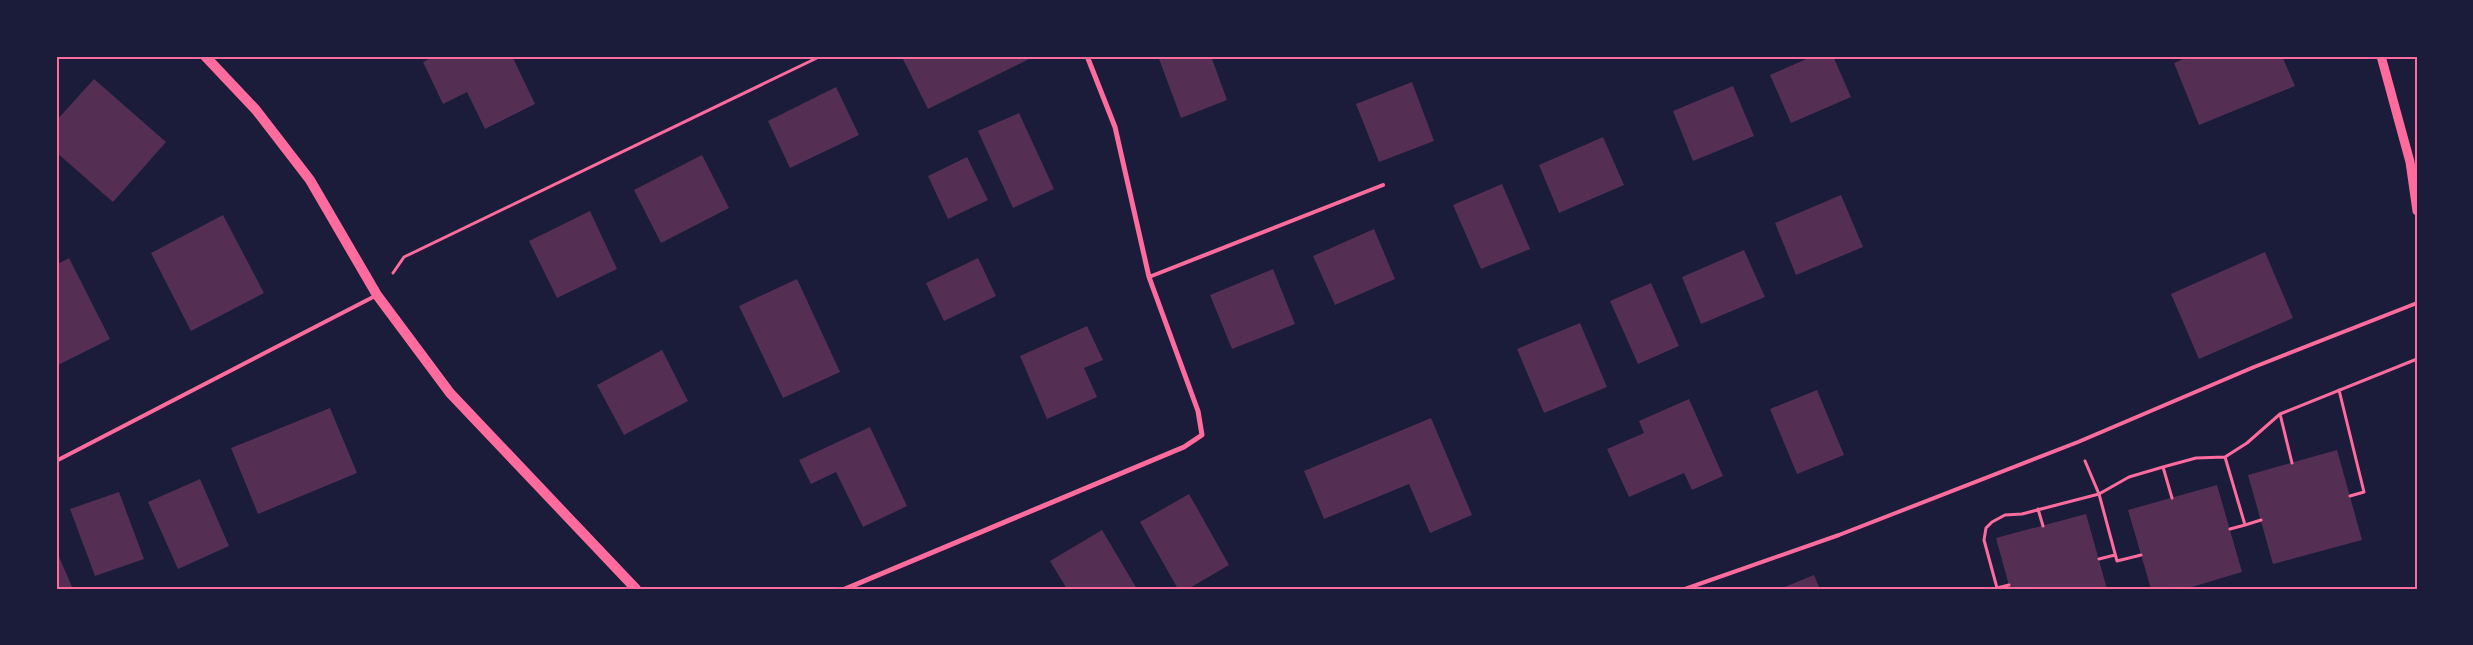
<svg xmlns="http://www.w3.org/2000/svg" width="2473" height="645" font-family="Cabin,sans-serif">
  <rect width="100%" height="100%" fill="#1b1b3a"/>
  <path fill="#542f53" d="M435,56H512L535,104L485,129L467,92L443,104L423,62Z
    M904,56H1028L1029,59L928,109L902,57Z
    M1158,56H1211L1227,100L1181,118Z
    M1813,56H1833L1851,97L1791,123L1770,75Z
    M2190,56H2282L2295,86L2199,125L2174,63Z
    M94,79L166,142L113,202L56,152V121Z
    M1412,82L1434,141L1379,162L1356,104Z
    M1733,86L1754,136L1693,161L1673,111Z
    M836,87L859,135L790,168L768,121Z
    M1019,113L1054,189L1013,208L978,131Z
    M1603,137L1624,185L1559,213L1539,165Z
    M702,155L729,208L661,243L634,190Z
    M967,157L988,200L948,219L928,176Z
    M1502,184L1530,249L1481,269L1453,205Z
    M1841,195L1863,247L1796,275L1775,223Z
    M590,211L617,269L557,298L529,241Z
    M223,215L264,293L191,331L151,253Z
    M1374,229L1395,279L1335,305L1313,256Z
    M1744,250L1765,297L1701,324L1682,277Z
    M2265,252L2293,318L2199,359L2171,294Z
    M69,258L110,339L56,366V265Z
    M978,258L996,296L944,321L926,283Z
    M1273,269L1295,324L1232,349L1210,295Z
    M797,279L840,372L783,398L739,306Z
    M1651,283L1679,346L1638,364L1610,301Z
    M1580,323L1607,387L1544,413L1517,349Z
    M1087,326L1103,360L1084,368L1097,397L1047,419L1020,356Z
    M662,350L688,401L624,435L597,385Z
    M1817,390L1844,455L1797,474L1770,409Z
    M1689,399L1723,476L1692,490L1684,473L1629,497L1607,449L1644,433L1639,421Z
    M330,408L357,473L258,514L231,448Z
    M1431,418L1472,515L1430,533L1409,484L1324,519L1304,471Z
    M870,427L907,506L863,527L836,472L811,484L799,460Z
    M2337,450L2362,540L2273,564L2248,475Z
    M200,479L229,546L178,569L148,502Z
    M2217,485L2242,572L2185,589H2151L2128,510Z
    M119,492L144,559L95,576L70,509Z
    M1189,494L1229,565L1188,589H1178L1140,522Z
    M2086,514L2107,589H2010L1996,538Z
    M1102,530L1137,589H1067L1050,561Z
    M56,550L73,589H56Z
    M1814,575L1820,589H1780Z"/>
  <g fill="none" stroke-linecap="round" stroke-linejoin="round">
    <path stroke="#ff6b9d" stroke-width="3" d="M393,273L404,257L821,56
      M2339,390L2364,492L2350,496
      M2280,414L2292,463
      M2225,457L2245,525L2261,520
      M2085,461L2099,494L2117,561L2141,555
      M2163,467L2172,498
      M2038,509L2043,526
      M2230,529L2245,525
      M2099,559L2115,555
      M2009,585L1997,588L1984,540L1986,528L1992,522L2005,515L2022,514L2099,494L2129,477L2163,467L2196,458L2225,457L2247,443L2280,414L2417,359"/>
    <path stroke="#ff6b9d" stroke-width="4" d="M1149,277L1383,185
      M56,461L377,295
      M1685,589L1839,535L2078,442L2254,367L2417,303"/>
    <path stroke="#ff6b9d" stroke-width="5" d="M845,589L1184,447L1202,435L1198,411L1149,277L1115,127L1087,56"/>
    <path stroke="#ff6b9d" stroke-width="9" d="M2381,56L2410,162L2417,211"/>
    <path stroke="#ff6b9d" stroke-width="10" d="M205,56L256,110L310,180L377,295L450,393L636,589"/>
  </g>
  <rect width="2473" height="645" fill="none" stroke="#1b1b3a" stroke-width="115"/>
  <rect x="58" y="58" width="2358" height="530" fill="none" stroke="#ff6b9d" stroke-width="2"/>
</svg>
